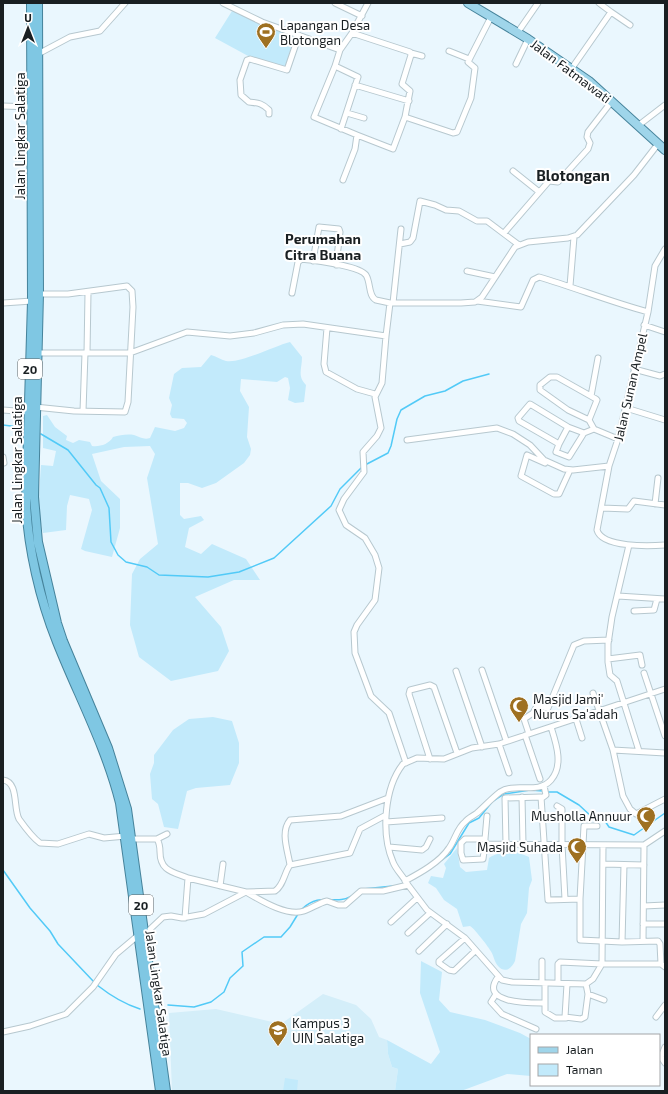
<svg xmlns="http://www.w3.org/2000/svg" width="668" height="1094" font-family="'Exo 2',sans-serif">
  <rect width="100%" height="100%" fill="#eaf7fe"/>
  <path fill="#d4eef9" d="M323,994L356,1005L371,1019L379,1037L387,1040L388,1054L392,1067L398,1069L395,1091H172L169,1013L216,1009L281,1024Z"/>
  <path fill="#c2eafb" d="M232,11L298,36L289,69L250,57L215,38Z
    M290,342L302,357C302,369 297,376 306,385L304,402L295,403L288,400L290,388L288,378L285,377L277,382L241,379L240,391L249,407L247,437L251,449L250,455L244,463L216,483L202,488L188,483H180V515L184,519L201,516L204,520L189,528L185,547L201,554L212,544L246,559L260,580H234L195,597L221,627L229,651L218,671L171,681L139,657L130,625L132,574L140,559L158,544L147,478L155,454L150,446L124,447L92,454L101,481L120,499V528L112,557L85,551L81,549L92,510L89,499L70,495L67,506L66,530L43,533L38,509L41,465L53,466L56,451L43,448V416L47,415L55,427L67,436L66,440L73,443L79,440L90,442L92,446C100,447 109,444 113,437C120,435 127,434 134,435C140,437 144,440 150,438L155,427L175,431L184,428L187,423L184,419L172,418L170,414L172,405L169,398L174,374L182,368L201,367L211,355C216,356 221,360 226,361C240,364 274,346 290,342Z
    M213,717L232,721L239,743V763L230,785L196,788L187,791L178,829L164,827L158,804L152,799L150,774L154,763V755L173,730L189,719Z
    M457,848L460,867L466,872L487,870L489,858C500,850 517,851 529,857L532,880L529,888L527,913L521,924L515,961C512,968 505,974 498,966C494,962 494,955 490,950C488,946 473,927 470,926C468,926 465,927 463,927L457,909L444,900L436,888L428,883L431,876L443,878L446,868L444,864Z
    M421,961L442,972L439,1000L450,1012L485,1020L520,1033L531,1039V1076L507,1074L461,1091H395L398,1069L392,1067L388,1054L387,1040L431,1064L440,1052L420,993Z
    M285,1078L298,1080L297,1091H283Z"/>
  <g fill="none" stroke-linecap="round" stroke-linejoin="round">
    <path stroke="#52caf7" stroke-width="1.5" d="M3,425L19,427
      M41,434L68,450L96,485L100,488L109,508L111,542L118,555L126,562L147,567L159,575L208,577L239,572L274,558L331,506L340,489L361,468
      M365,465L388,453L391,446L397,419L401,410L425,396L445,391L463,381L489,374
      M547,792H557L579,805L592,817L605,821L609,827L634,835L665,813
      M442,860L450,854L469,823L479,818L492,802L504,794L530,790L543,791
      M3,870L30,908L50,931L58,944L94,982
      M363,889L393,886
      M302,909C321,891 335,906 352,896
      M97,985C111,996 124,1004 140,1009
      M168,1005L194,1007L211,1002L224,992L230,978L243,966L242,952L264,937H281L290,927L298,914"/>
    <g stroke="#b7c8cf" stroke-width="7">
      <path id="minor" d="M223,3L262,22L340,50
        M335,3L362,16
        M611,12L630,25
        M518,32L538,3
        M449,51L469,59
        M411,53L422,56
        M38,54L70,37L100,31L125,3
        M516,64L528,39
        M335,66L314,117L357,135L355,149L343,180
        M572,68L611,12L599,3
        M355,85L409,101
        M3,106L31,107
        M347,113L364,118
        M269,114V110C262,103 258,103 249,102L241,95L240,80L247,60L250,59L287,70L299,35
        M405,117L453,133L457,132L471,98L475,68L468,62L491,17
        M639,125L665,105
        M341,129L358,77L335,66L340,50L352,33
        M357,135L393,149L405,117L410,91L402,84L411,55L410,52L352,33L368,3
        M513,171L538,191
        M504,233L549,181L558,182L588,149L590,143L587,137L588,132L612,101
        M400,244L410,242L413,238L420,201L435,205L446,210L459,211L477,221H487L519,245
        M665,249L655,266L648,312L618,439L609,466L597,530C602,548 650,546 665,545
        M313,261L319,227L339,229L340,232L336,265
        M467,271L495,277
        M570,286L574,237
        M292,293L298,262L302,259C315,261 358,265 366,275C371,283 368,296 376,300L390,303H461L475,302L482,297L515,247L528,242L568,238L577,235L634,175L658,144
        M477,301L521,307L533,280L539,277C576,288 611,302 648,312
        M3,303L32,301
        M393,303L401,229
        M644,325L665,332
        M327,328L324,364L326,372L357,389L375,394
        M386,336L382,383L375,397L381,428L377,436L363,452L364,472L344,499L339,510L346,525L365,538L375,555L379,568L375,600L357,625L354,632L355,653L371,696L389,713L406,763
        M38,353H130L187,332L230,336L254,333L283,325L303,324L386,336L390,303
        M87,353L88,293
        M634,369L660,376L665,374
        M591,396L598,358
        M35,407L74,411L125,412L128,402L133,307L132,291L127,286L68,294H39
        M626,408L665,420
        M3,410L28,412
        M83,411L85,353
        M589,420L597,400L596,399L557,377H550L540,385V390L568,410L589,420L594,429L618,439
        M584,433L568,427L530,404L518,418L519,421L559,444L556,452L569,457L584,433L594,429
        M407,440L497,428L513,434L530,445L544,460L564,469L573,470L609,466
        M559,444L568,427
        M3,457L4,463
        M545,463L527,455L521,476L554,494H559L570,470
        M655,504L658,478
        M602,508L628,509L634,501L665,505
        M629,545L612,617L608,644V662L610,675L617,681L639,751
        M618,596L665,599
        M634,611L654,610L657,599
        M608,659L640,655L642,665
        M482,670L506,740
        M456,671L482,747
        M644,673L665,736
        M593,693L613,750L623,796L630,809L636,814L665,799
        M576,719L582,738
        M529,734L524,719L533,713L537,706L548,708L574,645L584,641L609,640
        M525,735L540,779
        M499,744L509,773
        M613,750L665,753
        M430,759L409,694L410,690L430,685L434,687L457,753
        M3,780C19,782 13,808 19,819C24,826 33,838 40,843L58,844L89,834L104,838L126,836
        M522,797L523,844
        M542,798L546,795L544,786
        M557,806L562,809V845L565,899
        M386,822L442,818
        M132,839H157L167,834
        M157,839C160,844 160,847 160,852C160,871 173,872 188,878
        M485,839L487,816
        M485,844V839H465L461,843V853L463,860L483,859L485,844L644,845
        M506,844L505,798L541,797L548,900L580,899V940L622,942L658,941L660,944L661,964
        M389,847L422,850L426,847L430,839
        M604,864L644,865
        M290,865C288,851 280,832 290,820L341,816L388,798
        M405,881C420,873 440,862 449,848C455,840 457,828 465,822C468,818 473,816 477,813C485,806 491,799 500,792C515,782 538,795 551,780C564,765 556,743 551,727
        M408,885C404,877 396,870 393,862C381,834 384,788 403,764L417,758L444,759L472,748L499,744L529,734L665,689
        M220,886L223,864
        M580,899L584,826H597
        M644,906L665,905
        M185,918L188,878L246,892L275,891C284,885 284,873 290,865L350,853L360,829L386,815
        M391,922L417,898
        M643,924H665
        M408,933L430,913
        M465,938L439,961V963L449,970L454,971L475,951
        M643,941L644,845L665,831
        M622,942L624,865
        M419,951L447,924
        M542,961V983
        M498,977C478,1004 531,1003 544,1003
        M545,983V1012L555,1018H566
        M558,983V964L560,962L602,964L603,845
        M567,984L565,1017L581,1019L585,1017L588,994L586,984
        M496,994L491,1002L502,1014L536,1029
        M588,994L604,1000
        M656,1017L665,1005
        M3,1032L30,1026L66,1014L93,987L116,954L135,938L139,934L146,933L163,917L171,916L182,918L204,914L246,892C260,900 287,917 304,911C312,908 319,903 327,901L338,905H345L361,891H383L408,885L427,910L465,938L502,980L512,982L586,984L593,979L602,964H661L665,967
        M665,1047L661,1057L665,1063"/>
    </g>
    <g stroke="#46839b" stroke-width="10">
      <path id="primary" d="M468,3L528,39L589,81L665,150"/>
    </g>
    <g stroke="#46839b" stroke-width="10">
      <path id="trunk" d="M31,3L32,301L26,503C28,548 40,600 57,642C78,695 106,747 120,803L160,1091
        M38,3L39,294L34,497L38,542L57,623L63,641L108,748L127,809L166,1091"/>
    </g>
    <use href="#minor" stroke="#fff" stroke-width="5"/>
    <use href="#primary" stroke="#9fd5ea" stroke-width="8"/>
    <use href="#trunk" stroke="#7fc7e3" stroke-width="8"/>
  </g>
  <defs>
    <g id="stadium-pin" transform="scale(1)"><path d="M0 17L-7.5 6A9.5 9.5 0 1 1 7.5 6Z" fill="#9e7021" stroke="#fff"/><path d="M0-5a6.5 5 0 1 0 0 10a6.5 5 0 1 0 0-10ZM-3.5-1.8h7v3.6h-7Z" fill="#fff"/></g>
    <g id="mosque-pin" transform="scale(1)"><path d="M0 17L-7.5 6A9.5 9.5 0 1 1 7.5 6Z" fill="#9e7021" stroke="#fff"/><path d="M3.5-4.9A6 6 0 1 0 3.5 4.9A5 5 0 1 1 3.5-4.9Z" fill="#fff"/></g>
    <g id="university-pin" transform="scale(1)"><path d="M0 17L-7.5 6A9.5 9.5 0 1 1 7.5 6Z" fill="#9e7021" stroke="#fff"/><path d="M0-5L7-2L0 1L-7-2ZM-4 1L0 2.5L4 1V4Q0 6-4 4Z" fill="#fff"/></g>
  </defs>
  <g fill-rule="evenodd">
    <use href="#stadium-pin" x="266" y="32"/>
    <use href="#mosque-pin" x="519" y="706"/>
    <use href="#mosque-pin" x="646" y="816"/>
    <use href="#mosque-pin" x="577" y="847"/>
    <use href="#university-pin" x="278" y="1030"/>
  </g>
  <g text-anchor="middle" dominant-baseline="central" stroke-width="4" stroke-linejoin="round" paint-order="stroke">
    <g fill="#fff" stroke="#5e6264" stroke-width="1">
      <rect x="18" y="359" width="24" height="20" rx="3"/>
      <rect x="129" y="895" width="24" height="20" rx="3"/>
    </g>
    <g font-size="12" font-weight="bold" fill="#191f22">
      <text x="30" y="369">20</text>
      <text x="141" y="905">20</text>
    </g>
    <g font-size="13" fill="#191f22" stroke="#fff" text-anchor="start">
      <text x="280" y="25">Lapangan Desa<tspan x="280" dy="15">Blotongan</tspan></text>
      <text x="533" y="699">Masjid Jami'<tspan x="533" dy="15">Nurus Sa'adah</tspan></text>
      <text x="632" y="816" text-anchor="end">Musholla Annuur</text>
      <text x="563" y="847" text-anchor="end">Masjid Suhada</text>
      <text x="292" y="1023">Kampus 3<tspan x="292" dy="15">UIN Salatiga</tspan></text>
    </g>
    <g font-size="13" fill="#191f22" stroke="#fff">
      <text transform="translate(571 71) rotate(37)">Jalan Fatmawati</text>
      <text transform="translate(20 136) rotate(-90)">Jalan Lingkar Salatiga</text>
      <text transform="translate(630 387) rotate(-77)">Jalan Sunan Ampel</text>
      <text transform="translate(17 460) rotate(-90)">Jalan Lingkar Salatiga</text>
      <text transform="translate(159 993) rotate(82)">Jalan Lingkar Salatiga</text>
    </g>
    <g font-size="14" font-weight="bold" fill="#191f22" stroke="#fff">
      <text x="323" y="238">Perumahan<tspan x="323" dy="16">Citra Buana</tspan></text>
    </g>
    <g font-size="15" font-weight="bold" fill="#191f22" stroke="#fff">
      <text x="573" y="175">Blotongan</text>
    </g>
  </g>
  <rect width="668" height="1094" fill="none" stroke="#191f22" stroke-width="8"/>
  <rect x="530" y="1034" width="130" height="52" fill="#ffffff" stroke="#a3a5a7"/>
  <rect x="538" y="1047" width="20" height="6" fill="#9fd5ea" stroke="#a3a5a7"/>
  <text x="566" y="1054" font-size="12" fill="#191f22">Jalan</text>
  <rect x="538" y="1064" width="20" height="12" fill="#c2eafb" stroke="#a3a5a7"/>
  <text x="566" y="1074" font-size="12" fill="#191f22">Taman</text>
  <g transform="translate(28 28)" stroke="#ffffff" stroke-width="3" paint-order="stroke">
  <path d="M0-3L7 15L0 10L-7 15Z" fill="#191f22"/>
  <text y="-6" font-size="11" font-weight="bold" text-anchor="middle" fill="#191f22">U</text>
  </g>
</svg>
